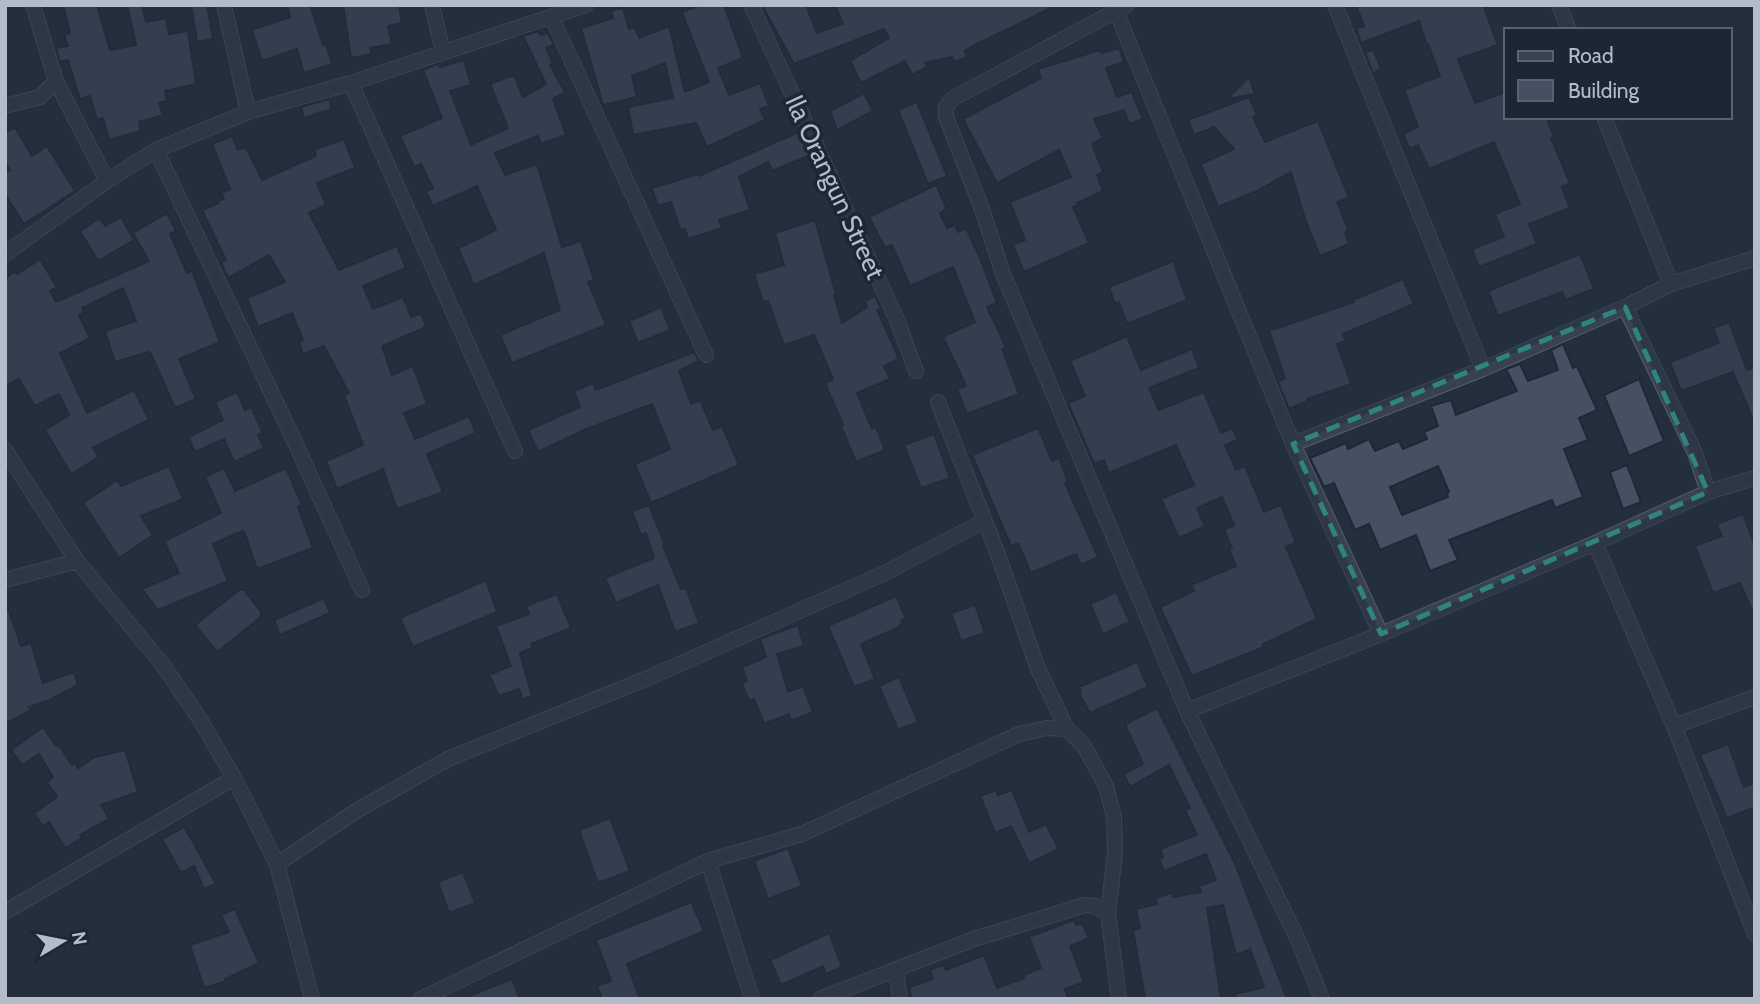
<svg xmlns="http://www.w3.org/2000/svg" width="1760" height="1004" font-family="Cabin,sans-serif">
  <rect width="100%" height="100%" fill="#242f3e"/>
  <path fill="#455162" stroke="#1f2835" stroke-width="2" fill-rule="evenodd" d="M63,5H97L110,50L136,45L127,5H142L146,22L166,18L169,34L188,31L196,84L165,91L167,101L159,103L163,115L139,122L141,131L109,140L103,118L97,120L90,96L80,99L68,60L60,62L56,48L68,46L64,35L70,33Z
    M191,5H207L213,39L197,42Z
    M287,5H310L323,45L326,44L332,64L304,73L297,49L262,61L252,30L290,17Z
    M343,5H399L402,23L388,26L392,44L370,48L372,54L351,58Z
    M701,5H724L743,58L718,68L729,95L760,83L769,106L760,109L765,120L707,147L696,123L633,135L628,107L673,98L665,63L632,76L637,97L603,105L581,28L613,18L611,11L623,8L629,29L635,27L639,38L669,26L685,92L709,82L682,12Z
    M762,5H806L817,33L843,24L835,5H1057L975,45L965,51L967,57L955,62L952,57L925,63L927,67L912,75L905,61L861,83L850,61L889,38L884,29L794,64Z
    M1356,5H1483L1498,45L1458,59L1475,103L1506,92V117H1546L1554,137L1551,138L1570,183L1562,187L1570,208L1529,224L1537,244L1479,267L1472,249L1504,237L1495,214L1520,204L1494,142L1429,169L1418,145L1410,149L1403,134L1418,127L1404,90L1440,76L1428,44L1426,43L1419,21L1361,43L1356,28L1364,26Z
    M539,31L540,35L548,33L554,45L546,48L553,63L550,65L565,92L553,99L566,135L541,144L538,136L495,153L505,175L537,164L562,247L581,241L594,280L588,282L606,325L512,363L500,335L560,310L544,253L474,285L458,248L496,230L477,186L433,206L426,192L433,188L421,164L414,167L400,136L442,118L423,70L438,64L440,67L464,60L471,85L450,91L471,145L508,128L490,84L514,75L523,97L546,84L523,36Z
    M1119,48L1124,62L1106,68L1117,97L1132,92L1143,119L1129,124L1124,110L1094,119L1103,138L1092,144L1103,172L1097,175L1103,191L1077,203L1078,205L1073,207L1089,243L1024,272L1013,245L1025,240L1010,202L1071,177L1059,150L997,183L963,119L1041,78L1038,69L1100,50L1102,53Z
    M1373,50L1381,68L1373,74L1365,52Z
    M1249,77L1255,94L1227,99Z
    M864,93L873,111L837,130L830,111Z
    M1249,97L1257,115L1253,117L1265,142L1318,121L1349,198L1337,202L1348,229L1345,233L1349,244L1320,256L1305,219L1291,172L1257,191L1218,207L1201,164L1234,149L1214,127L1194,135L1188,120Z
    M329,99L332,109L304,118L301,107Z
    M917,102L947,176L928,184L898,110Z
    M15,127L32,156L47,146L75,191L24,224L5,194V173L10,170L5,161V133Z
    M799,132L810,155L772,171L768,162L739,177L750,210L719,220L722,228L688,239L685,229L681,231L671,202L658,206L652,188L698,174L699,176Z
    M232,136L238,150L246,147L262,180L316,156L314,150L344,139L355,168L317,183L326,205L309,213L339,270L397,246L406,268L363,286L373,309L403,297L411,317L421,313L426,327L382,346L392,375L413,366L427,404L404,413L415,439L469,416L476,433L427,454L443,492L397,509L383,469L337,489L326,461L363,445L344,395L349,393L324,346L303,354L299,342L303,340L292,313L258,327L247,298L285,282L269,255L228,278L221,263L226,260L202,210L219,203L218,201L224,199L221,193L230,189L212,144Z
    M936,185L947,209L940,213L947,228L955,225L958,232L966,228L979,256L997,303L987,307L1006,347L1002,349L1019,394L967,414L957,389L966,386L943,337L975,322L953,267L910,286L892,245L885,248L869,217Z
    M167,213L176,231L170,234L187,273L192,271L220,342L179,359L196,399L175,408L151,354L148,352L115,362L105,331L136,321L123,288L82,308L84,313L79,315L90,338L60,353L87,413L134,390L149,420L93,448L99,457L71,474L45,430L69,415L59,394L35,406L19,379L5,386V283L7,277L14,272L18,274L40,259L57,287L50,291L56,302L149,261L133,233Z
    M121,217L134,240L98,261L80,231L100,218L105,226Z
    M815,220L836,294L834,295L842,323L867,307L865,301L875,296L881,309L877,310L899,359L884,366L890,379L857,393L872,429L876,427L885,450L856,462L841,426L843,425L825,383L833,379L814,335L784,345L768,301L763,302L754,274L784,265L775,233Z
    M1580,254L1594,289L1565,300L1562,292L1498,316L1488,291Z
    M1173,261L1187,300L1127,324L1119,302L1115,304L1109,287Z
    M1403,279L1414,304L1343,334L1346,341L1337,344L1351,384L1307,399L1308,401L1289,409L1278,382L1285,378L1269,331L1354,302L1353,300Z
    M661,307L670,330L638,343L629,321Z
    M1729,322L1747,370L1755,367V424L1733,372L1681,391L1670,362L1719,343L1713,328Z
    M1127,336L1141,370L1192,349L1199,368L1149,388L1159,410L1204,392L1221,433L1232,428L1238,440L1225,445L1236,470L1245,466L1264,512L1281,505L1296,543L1286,547L1317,619L1263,644L1264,647L1192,676L1160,607L1194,591L1191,585L1236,566L1229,549L1232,548L1224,530L1234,525L1222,497L1197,508L1205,526L1179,538L1161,499L1194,485L1176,445L1109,473L1104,460L1094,464L1068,403L1085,396L1070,361Z
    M1563,344L1573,368L1577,366L1597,410L1579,418L1588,440L1564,449L1583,497L1555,508L1552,500L1449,540L1458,560L1430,571L1416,535L1380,550L1369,524L1355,530L1334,483L1324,487L1310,458L1346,443L1348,449L1369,439L1375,451L1399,441L1403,449L1427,439L1424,432L1438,426L1431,406L1451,400L1456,415L1517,391L1506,369L1520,364L1528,381L1558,370L1551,350ZM1438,466L1449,492L1447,493L1448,497L1402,515L1390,487Z
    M694,352L699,361L679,371L691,404L700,400L713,430L722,426L739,465L651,503L635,464L670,449L652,404L584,430L538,452L528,430L580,407L574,391L593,383L596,390Z
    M1639,379L1664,441L1629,456L1604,395Z
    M237,392L245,410L251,407L263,433L258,435L264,448L234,462L224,439L195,452L188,437L223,420L215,402Z
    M1038,428L1052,461L1059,458L1068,482L1065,483L1098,557L1081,565L1076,554L1031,573L1018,543L1011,546L972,455Z
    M934,434L950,478L921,488L904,445Z
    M1627,465L1641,502L1623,509L1610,472Z
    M169,466L183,499L141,516L153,535L119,558L83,503L117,480L121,486Z
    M224,468L235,491L286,468L302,505L298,507L313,548L257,569L244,531L237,533L213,544L228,581L158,610L142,589L179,573L164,541L221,513L205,477Z
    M649,505L665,545L663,546L681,589L686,588L699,623L675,632L658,585L616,603L605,578L654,558L646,533L641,535L632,511Z
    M1743,514L1755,546V617L1740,583L1713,593L1695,546L1722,536L1717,524Z
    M486,580L497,612L413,647L400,618Z
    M239,590H244L261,612V617L217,652L195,625Z
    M1116,592L1130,622L1103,634L1090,604Z
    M557,594L571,628L531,644L532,648L520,653L532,696L523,699L519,689L499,696L489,675L511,666L496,626L529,614L526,606Z
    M896,596L906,618L901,620L903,623L897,628L861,644L875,679L854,687L828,626Z
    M324,598L330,613L280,635L274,620Z
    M975,605L985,633L961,641L951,613Z
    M5,606H7L21,646L31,643L43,683L74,672L78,685L50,700L29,707L31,710L5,724Z
    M798,625L804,646L777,654L788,692L803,686L813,712L791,721L789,714L764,724L754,699L749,701L742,684L747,681L742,667L766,657L760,639Z
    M1137,662L1148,687L1090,713L1079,693L1081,692L1079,687Z
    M899,677L918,722L898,730L879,686Z
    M1157,708L1235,864L1287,999H1236L1235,994L1264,987L1250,949L1236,955L1223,905L1207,908L1221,999H1145L1133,930L1140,928L1136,909L1157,904L1155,898L1172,893L1173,897L1201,892L1199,886L1216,880L1206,854L1164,871L1159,859L1163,857L1160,849L1197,835L1185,810L1190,808L1169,765L1130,787L1124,774L1143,764L1125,724Z
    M43,727L56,746L59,745L72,765L75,763L78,768L95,757L125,750L138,792L101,805L109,819L80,835L82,838L65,848L49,822L43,826L34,813L57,797L47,782L53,777L39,754L22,765L11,750Z
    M1728,744L1744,787L1755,783V807L1727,818L1700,755Z
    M996,790L998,795L1012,790L1029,832L1046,824L1059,849L1029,863L1011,826L995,833L980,796Z
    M610,818L630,871L598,883L579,830Z
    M184,827L193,842L216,884L204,889L194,866L181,873L162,839Z
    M788,848L802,886L768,899L754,861Z
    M463,872L475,903L449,913L438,882Z
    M691,902L704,931L627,964L640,999H602L597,986L611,981L596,940Z
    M235,909L259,963L225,979L226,981L204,988L190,945L229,932L221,915Z
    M1074,920L1076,925L1082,923L1089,938L1070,946L1084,982L1065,989L1068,999H912L909,987L933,979L930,970L944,965L946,970L984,955L997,988L1025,978L1024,975L1041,968L1029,937Z
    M829,933L842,967L826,974L823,966L781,985L770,960Z
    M512,979L520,999H464V998Z"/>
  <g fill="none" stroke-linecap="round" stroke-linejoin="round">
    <g stroke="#565f6c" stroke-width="16">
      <path id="street" d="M33,5L56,81L107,181
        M224,5L248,112
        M432,5L443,52
        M751,5L897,320L916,371
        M1127,5L952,99L946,107V117L982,209L1003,274L1187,711L1299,942L1322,999
        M1559,5L1569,30
        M1116,11L1293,444L1381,634
        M552,18L706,355
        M351,83L515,451
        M5,106L40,97L56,81
        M1604,117L1671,284
        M156,150L293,438L362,590
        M5,254L107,181L156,150L248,112L351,83L586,5
        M1483,369L1625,307
        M938,402L997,552L1038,669L1067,729
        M1293,444L1483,369L1335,5
        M5,450L77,561L163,665L199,718L234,778L277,864L312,999
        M1708,492L1695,453L1625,307L1671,284L1755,258
        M1595,543L1674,726L1755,934
        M5,580L77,561
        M1187,711L1381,634L1595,543L1708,492L1755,478
        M1674,726L1755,697
        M708,861L752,999
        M277,864L356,811L448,759L648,678L885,573L984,521
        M5,912L234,778
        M896,970L900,999
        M421,999L708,861L802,834L1019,734L1047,728L1067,729L1084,746L1106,786L1114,817L1115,854L1108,913L1119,999
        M820,999L974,939L1085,905L1095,906L1108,913"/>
    </g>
    <use href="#street" stroke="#38414e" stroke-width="14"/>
  </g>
  <path d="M0 0H1760V1004H0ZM1625,307L1708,492L1381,634L1293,444Z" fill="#242f3e" fill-opacity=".55" fill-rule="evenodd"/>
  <path fill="none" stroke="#308480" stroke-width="5" stroke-dasharray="14 9" stroke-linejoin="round" d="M1625,307L1708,492L1381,634L1293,444Z"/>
  <g text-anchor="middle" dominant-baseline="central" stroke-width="7" stroke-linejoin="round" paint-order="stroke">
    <g font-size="26" fill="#b4bcc9" stroke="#1d2633">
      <text transform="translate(835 187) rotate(65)">Ila Orangun Street</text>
    </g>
  </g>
  <rect width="1760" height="1004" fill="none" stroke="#b4bcc9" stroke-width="14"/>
  <rect x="1504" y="28" width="228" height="91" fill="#1d2633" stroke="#59626f" stroke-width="2"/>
  <rect x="1518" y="51" width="35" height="10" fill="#38414e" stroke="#59626f" stroke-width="2"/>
  <text x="1568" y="63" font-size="21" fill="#b4bcc9">Road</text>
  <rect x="1518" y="80" width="35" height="21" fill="#455162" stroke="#59626f" stroke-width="2"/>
  <text x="1568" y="98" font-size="21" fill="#b4bcc9">Building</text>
  <g transform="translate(63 941) rotate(80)" stroke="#1d2633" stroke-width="5" paint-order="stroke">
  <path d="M0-5L12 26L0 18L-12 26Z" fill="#b4bcc9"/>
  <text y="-10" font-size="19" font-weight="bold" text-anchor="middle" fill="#b4bcc9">N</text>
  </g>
</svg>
